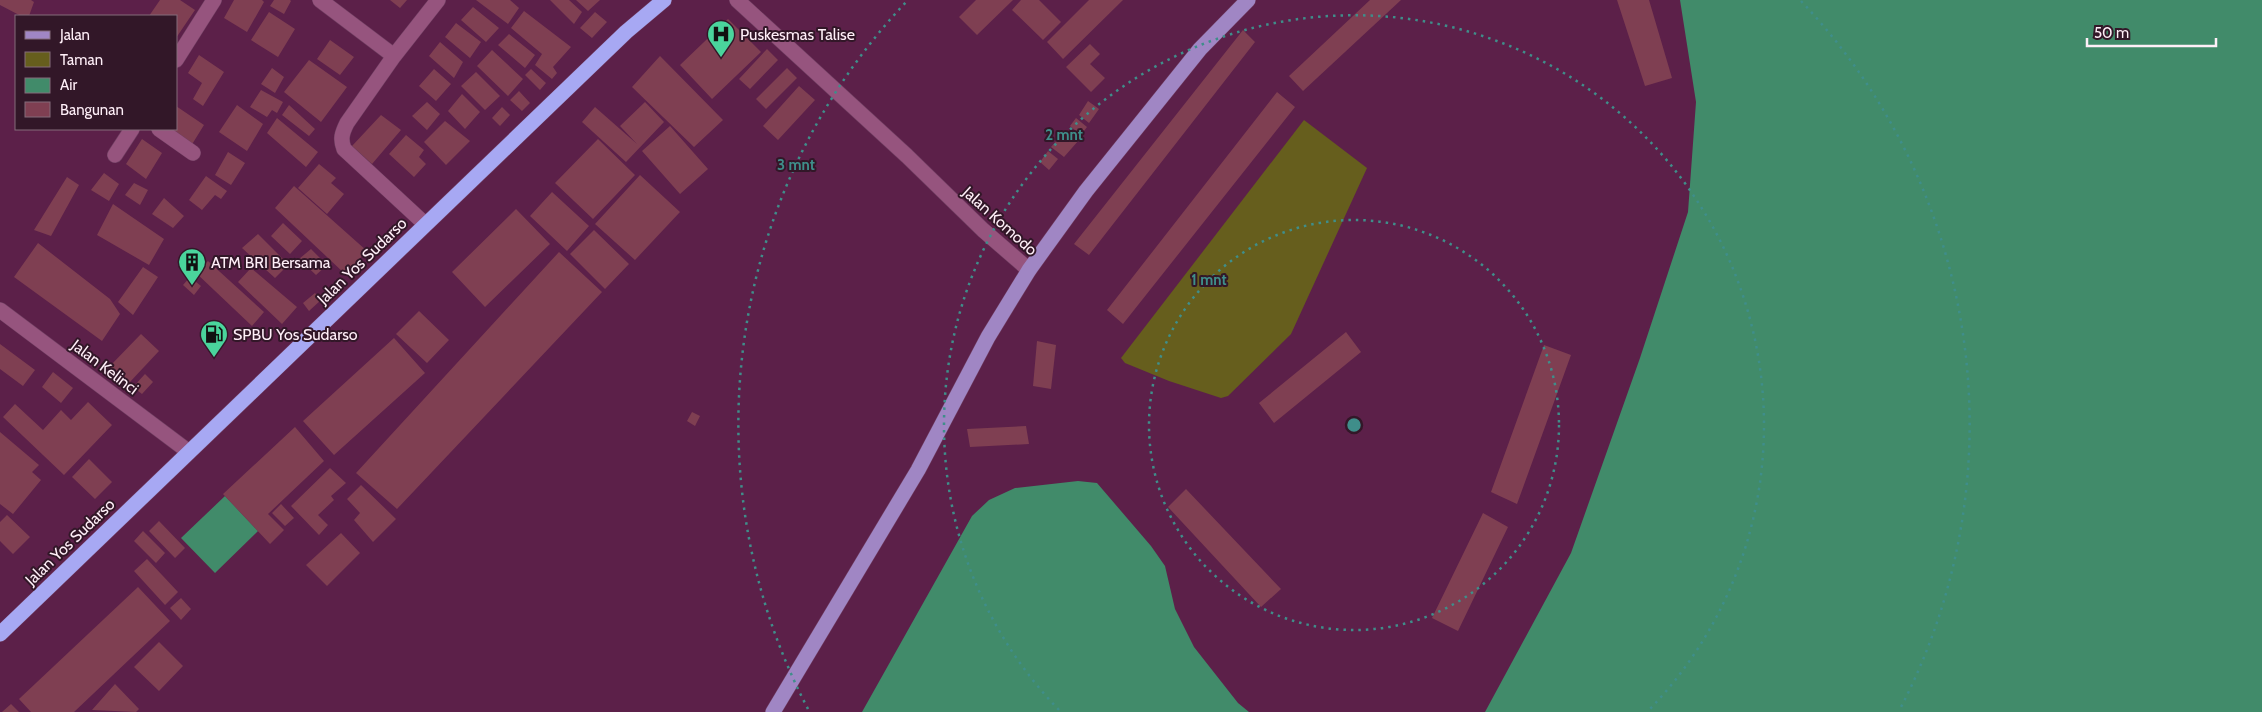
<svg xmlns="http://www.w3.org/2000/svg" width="2262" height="712" font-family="Cabin,sans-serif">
  <rect width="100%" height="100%" fill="#5c2049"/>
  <path fill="#665e1d" d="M1304,120L1367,168L1291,334L1228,396L1221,398L1169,381L1125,363L1121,358Z"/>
  <path fill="#418b6a" d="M1680,0H2262V712H1485L1571,553L1640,358L1688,212L1696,102Z
    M1078,481L1097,483L1151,546L1165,566L1175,609L1194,647L1238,703L1249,712H862L972,516L989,500L1015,488Z
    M225,496L258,531L215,573L181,538Z"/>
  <path fill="#7f3f52" d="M0,0H31L34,2L29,16H21L0,5Z
    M160,0H180L195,10L176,38V16H149Z
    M234,0H262L264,2L247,32L224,18Z
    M274,0H290L291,1L284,14L270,6Z
    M390,0H407L400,8Z
    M476,0H510L519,8L508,24Z
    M550,0H569L582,12L574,24Z
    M576,0H600L588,11Z
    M976,0H1013L977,35L959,17Z
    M1021,0H1039L1061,22L1043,40L1012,10Z
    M1089,0H1123L1063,59L1047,42Z
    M1370,0H1401L1303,91L1289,76Z
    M1617,0H1649L1672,78L1645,86Z
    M473,7L499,28L486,42L461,20Z
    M524,11L571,47L553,67L557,73L552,79L535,65L542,54L511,28Z
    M269,12L295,29L278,57L251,40Z
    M595,12L607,22L592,38L580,28Z
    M728,19L761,52L712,99L680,65Z
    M456,23L481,42L470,58L445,37Z
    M1243,30L1255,42L1089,255L1074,244Z
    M509,34L535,55L525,68L498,45Z
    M330,40L354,57L340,75L317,59Z
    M440,42L463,62L454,78L429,56Z
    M1090,44L1100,54L1090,64L1105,78L1091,92L1066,67Z
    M767,49L778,60L750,89L739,79Z
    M492,50L523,79L508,96L477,66Z
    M199,55L224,72L203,106L193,99L202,83L188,73Z
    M660,56L723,120L694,147L632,87Z
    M309,60L347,87L321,122L284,92Z
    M272,68L284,77L275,93L261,84Z
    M787,68L797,78L766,109L756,99Z
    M434,69L451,84L436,101L419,86Z
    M531,69L546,83L540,90L525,75Z
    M476,72L500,96L485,110L461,86Z
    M799,86L815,100L778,140L763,126Z
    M261,90L283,102L277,113L272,110L267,117L250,107Z
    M519,91L530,103L522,111L510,100Z
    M1277,92L1295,107L1123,324L1107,310Z
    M462,94L480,112L465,129L448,111Z
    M1088,101L1099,109L1089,123L1079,115Z
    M427,102L440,114L427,130L412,116Z
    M645,102L664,122L626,162L582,122L595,107L637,144L620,126Z
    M237,105L263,124L247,151L219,132Z
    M289,105L315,129L309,136L282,115Z
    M176,106L204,125L191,146L164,129H176Z
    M502,107L510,115L500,126L492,118Z
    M381,115L401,130L372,164L352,146Z
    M277,118L318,152L306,167L267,133Z
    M1076,118L1087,127L1081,135L1070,126Z
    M445,121L470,141L446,165L424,142Z
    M670,126L708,169L680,194L642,151Z
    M1066,130L1079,140L1064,157L1051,147Z
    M406,135L424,150L419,157L426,164L414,177L389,154Z
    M142,139L162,153L146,179L126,164Z
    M598,139L635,175L593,219L555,183Z
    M1048,151L1058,159L1049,170L1040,162Z
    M228,152L245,163L231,185L215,175Z
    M319,164L336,178L331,183L344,194L327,214L298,188Z
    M104,173L119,184L109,201L91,190Z
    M640,175L680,212L635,260L595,224Z
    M206,176L227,191L221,199L215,195L202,210L189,200Z
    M67,177L79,185L51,236L34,230Z
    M134,183L148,190L140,205L125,195Z
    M294,186L367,251L345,274L275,208Z
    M552,192L589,226L567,251L530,216Z
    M164,198L184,216L173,228L152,214Z
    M113,204L164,239L149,265L97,235Z
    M516,209L550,244L485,307L452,272Z
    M283,223L302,241L290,254L271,236Z
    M594,230L629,264L605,289L570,254Z
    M258,234L283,259L279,262L284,269L275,278L242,248Z
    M38,243L110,299L120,314L102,341L14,277Z
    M311,249L327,265L316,275L299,259Z
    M559,252L602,292L397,509L356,473Z
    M208,261L264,312L252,326L195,272Z
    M143,267L158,277L133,315L118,302Z
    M251,268L297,307L282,324L238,282Z
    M190,277L201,286L194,295L183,285Z
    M315,293L321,300L309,311L303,303Z
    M419,311L449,340L427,363L396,334Z
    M1346,332L1361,352L1274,423L1259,403Z
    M141,334L159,351L129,383L109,367Z
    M394,338L425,373L334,455L303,421Z
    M1037,341L1056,345L1051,389L1033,386Z
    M0,344L35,370L23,386L0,369Z
    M1544,345L1571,355L1517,504L1491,492Z
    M53,372L73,388L61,403L42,387Z
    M145,374L153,382L142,394L133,387Z
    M88,402L112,425L64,475L3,417L15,404L43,430L61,410L71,420Z
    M692,412L700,416L695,426L687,421Z
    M1026,426L1029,444L970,447L967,429Z
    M295,427L324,461L268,514L284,530L270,544L223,494Z
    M0,432L39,465L32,472L41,480L13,514L0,504Z
    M89,459L112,482L95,499L72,477Z
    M330,468L346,483L331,496L334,500L318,515L328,525L319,535L291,506Z
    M361,485L396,519L373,542L354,520L360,513L347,499Z
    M1186,489L1281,589L1261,607L1168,507Z
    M281,504L294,518L285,526L272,513Z
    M1483,513L1508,527L1458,631L1432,618Z
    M7,515L30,537L13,554L0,541V522Z
    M159,521L185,548L175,558L149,531Z
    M143,531L165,553L156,563L134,541Z
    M341,533L360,553L327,586L306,565Z
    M147,559L178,592L165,605L134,571Z
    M138,587L170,621L74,712H31L19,699Z
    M181,598L191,609L181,620L170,608Z
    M159,642L183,666L159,691L134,667Z
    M115,684L139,709L136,712L92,710Z
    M11,704L19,712H2Z"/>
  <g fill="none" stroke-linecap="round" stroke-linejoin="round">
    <g stroke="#714063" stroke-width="16">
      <path id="minor" d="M320,0L394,56L438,0
        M737,0L907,156L983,230L1029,270
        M394,56L347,123C342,133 340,139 344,149L425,224
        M176,60L214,0
        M159,129L193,153
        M115,155L132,129
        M0,310L189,452"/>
    </g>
    <g stroke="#714063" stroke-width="16">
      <path id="major" d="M773,712L918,470L988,337L1029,270L1086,191L1200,49L1248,0"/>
    </g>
    <g stroke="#714063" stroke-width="16">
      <path id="highway" d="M0,634L626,32L664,0"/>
    </g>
    <use href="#minor" stroke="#96547e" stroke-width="15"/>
    <use href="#major" stroke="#a086c4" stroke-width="15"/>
    <use href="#highway" stroke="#a7a8f3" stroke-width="15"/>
  </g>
  <g fill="none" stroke="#3f8e8a" stroke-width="2.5" stroke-dasharray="2.5 5">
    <circle cx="1354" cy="425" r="205"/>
    <path d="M1059 710A410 410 0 1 1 1649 710"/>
    <path d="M808 709A616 616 0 0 1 907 1M1801 1A616 616 0 0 1 1900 709"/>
  </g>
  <defs>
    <g id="hospital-pin" transform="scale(1.4375)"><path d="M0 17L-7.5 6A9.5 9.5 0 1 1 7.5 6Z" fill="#4ad49c" stroke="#321728"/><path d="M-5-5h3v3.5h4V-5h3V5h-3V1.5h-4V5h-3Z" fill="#111"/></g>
    <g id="building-pin" transform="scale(1.4375)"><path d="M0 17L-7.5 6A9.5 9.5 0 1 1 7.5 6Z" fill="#4ad49c" stroke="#321728"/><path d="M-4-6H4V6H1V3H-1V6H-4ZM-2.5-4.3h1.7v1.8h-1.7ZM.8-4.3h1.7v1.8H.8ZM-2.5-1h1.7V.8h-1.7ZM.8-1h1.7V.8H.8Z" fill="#111"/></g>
    <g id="fuel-pin" transform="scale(1.4375)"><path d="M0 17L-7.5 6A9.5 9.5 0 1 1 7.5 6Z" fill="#4ad49c" stroke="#321728"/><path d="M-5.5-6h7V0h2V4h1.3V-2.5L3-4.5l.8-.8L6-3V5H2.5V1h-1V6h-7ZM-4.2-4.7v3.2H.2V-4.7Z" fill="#111"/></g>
  </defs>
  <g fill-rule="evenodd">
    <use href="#hospital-pin" x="721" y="34"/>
    <use href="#building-pin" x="192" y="262"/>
    <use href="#fuel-pin" x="214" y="334"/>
  </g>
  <g text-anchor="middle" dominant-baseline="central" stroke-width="4" stroke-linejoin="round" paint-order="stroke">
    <g font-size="16" fill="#ffeff8" stroke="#321728" text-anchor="start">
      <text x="740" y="34">Puskesmas Talise</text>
      <text x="211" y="262">ATM BRI Bersama</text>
      <text x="233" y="334">SPBU Yos Sudarso</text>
    </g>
    <g font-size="16" fill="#ffeff8" stroke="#321728">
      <text transform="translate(1000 221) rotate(42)">Jalan Komodo</text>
      <text transform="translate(362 261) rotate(-44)">Jalan Yos Sudarso</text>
      <text transform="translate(105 367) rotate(37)">Jalan Kelinci</text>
      <text transform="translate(70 542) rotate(-44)">Jalan Yos Sudarso</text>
    </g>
  </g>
  <circle cx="1354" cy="425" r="8" fill="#3f8e8a" stroke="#321728" stroke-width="2.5"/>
  <g font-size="15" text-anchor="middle" font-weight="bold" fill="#3f8e8a" stroke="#321728" stroke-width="4" stroke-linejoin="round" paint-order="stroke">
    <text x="1064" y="140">2 mnt</text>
    <text x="796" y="170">3 mnt</text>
    <text x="1209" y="285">1 mnt</text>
  </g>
  <rect x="15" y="15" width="162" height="115" fill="#321728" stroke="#846d7b"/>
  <rect x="25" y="31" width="25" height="8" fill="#a086c4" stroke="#846d7b"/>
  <text x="60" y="40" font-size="15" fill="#ffeff8">Jalan</text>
  <rect x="25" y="52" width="25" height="15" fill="#665e1d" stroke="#846d7b"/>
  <text x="60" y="65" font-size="15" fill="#ffeff8">Taman</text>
  <rect x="25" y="78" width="25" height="15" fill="#418b6a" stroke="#846d7b"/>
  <text x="60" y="90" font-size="15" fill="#ffeff8">Air</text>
  <rect x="25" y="102" width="25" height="15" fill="#7f3f52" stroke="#846d7b"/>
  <text x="60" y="115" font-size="15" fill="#ffeff8">Bangunan</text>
  <path d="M2087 38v8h129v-8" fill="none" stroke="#ffeff8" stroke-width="2.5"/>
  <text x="2094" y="38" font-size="15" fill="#ffeff8" stroke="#321728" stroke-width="4" paint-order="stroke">50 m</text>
</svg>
